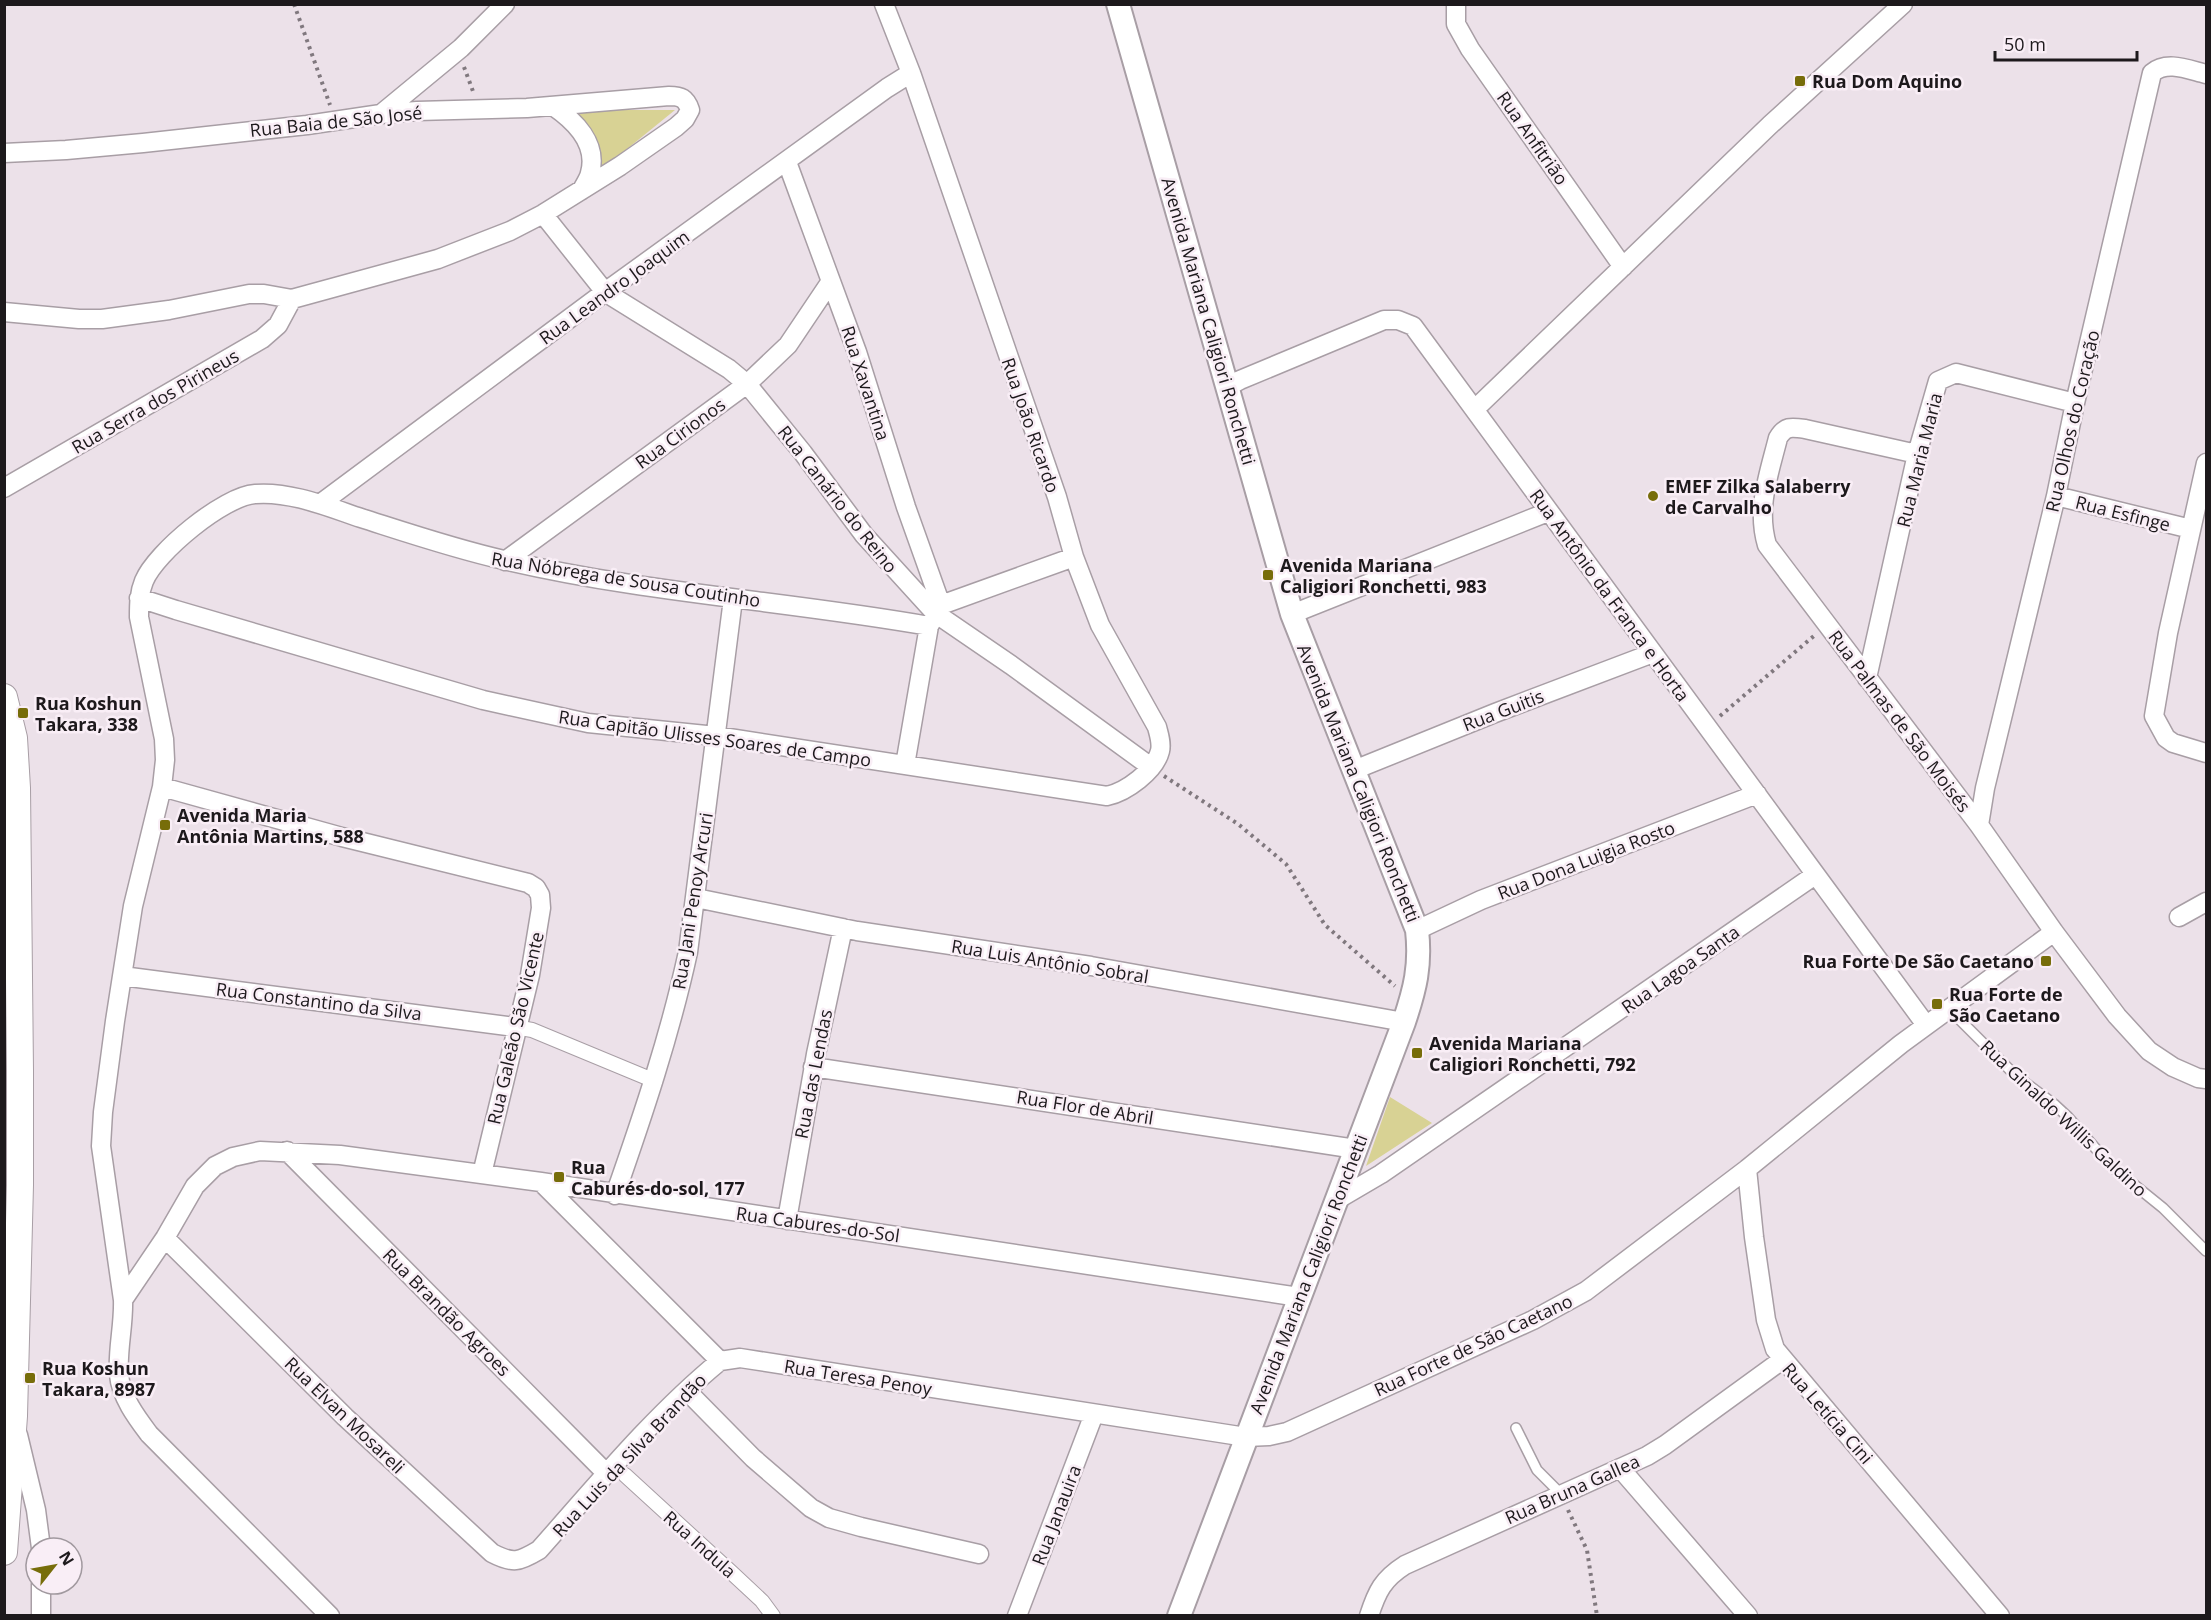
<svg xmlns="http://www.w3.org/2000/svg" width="2211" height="1620" font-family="'Open Sans',sans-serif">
  <rect width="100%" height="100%" fill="#ece1e9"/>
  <path fill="#d8d294" d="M568,110H675L595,175Z
    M1390,1097L1432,1123L1366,1166Z"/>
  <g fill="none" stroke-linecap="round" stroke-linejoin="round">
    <g stroke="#a89ea5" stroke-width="12">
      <path id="service" d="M1949,1009L2015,1075L2054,1104L2068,1117L2111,1166L2163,1208L2206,1251
        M1516,1428L1537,1470L1561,1494"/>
    </g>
    <g stroke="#a89ea5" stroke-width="16">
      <path id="pedestrian" d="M515,1027L532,1030L655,1081
        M625,1475L732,1573L762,1601L773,1616"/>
    </g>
    <g stroke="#a89ea5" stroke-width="21">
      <path id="minor" d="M1456,4V24L1470,49L1623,267
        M553,106C575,121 598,144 590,173C589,179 584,185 582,190
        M381,114L461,48L505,4
        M4,153L66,150L143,143L307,125L381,114L417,111L527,108L669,96C681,96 686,98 690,110L685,119L676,127L620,166L543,214L510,231L438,259L292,299L264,294H249L169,310L102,319H79L4,312
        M787,162L857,352L906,507L941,605
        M543,214L605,292L729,369L747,384L803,453L864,535L935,613L1011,665L1151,767
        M1227,387L1240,380L1384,320H1398L1413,326L1926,1025
        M1475,409L1770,125L1903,4
        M1917,454L1805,429C1791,427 1785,426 1778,438C1769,474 1756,508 1767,545L1979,825L2054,932L2117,1016L2149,1051L2173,1067L2198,1078L2206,1079
        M2206,463L2168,633L2154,716L2166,738L2173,743L2206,753
        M4,488L262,339L278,325L292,299
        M2056,496L2191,529
        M320,504L605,292L887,88L911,73
        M505,561L747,384L788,345L831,281
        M139,598L176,610L483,700L588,723L716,736L1107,796C1126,792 1155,771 1160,751C1162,743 1159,735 1157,727L1100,625L1074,557L1057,497L911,73L884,4
        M1292,614L1548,512
        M1867,678L1917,454L1938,381L1956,373L2075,403
        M905,765L929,626
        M1354,770L1495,713L1653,653
        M162,787L342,837L528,883L536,888L540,895L541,908L530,975L482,1174
        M1979,825L1985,788L2056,496L2075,403L2152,73C2167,60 2189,70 2206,74
        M696,898L857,931L1091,966L1404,1022
        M2179,917L2206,902
        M1417,930L1481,900L1757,794
        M122,976L515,1027
        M813,1067L1356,1149
        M287,1151L607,1474
        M1747,1169L1754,1237L1766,1320L1775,1349L2000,1616
        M541,1182L720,1361L740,1358L1246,1437L1269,1436L1287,1432L1533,1320L1586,1291L1747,1169L1901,1044L2054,932
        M615,1195C643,1115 670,1035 688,952L733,599
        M1335,1201L1381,1174L1815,875
        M787,1220L816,1054L843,928
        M165,1238L345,1417L492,1553C513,1564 519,1562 539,1550C596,1486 653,1416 720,1361
        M123,1300L165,1238L195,1186L215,1166L233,1157L260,1151L340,1155L541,1182L1299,1297
        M687,1391L753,1458L811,1508L829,1518L861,1527L979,1554
        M18,1435L36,1510L41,1548
        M1620,1468L1748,1616
        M41,1584V1616
        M330,1616L149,1434C137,1418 121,1397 119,1375C117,1350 124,1325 123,1300L101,1146L103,1112L115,1021L133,906L162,787L165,760L164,739L139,617C139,604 139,593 144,581C156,552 224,496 255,494C290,491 328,507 361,518C408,533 455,549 504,560C644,593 788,601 929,626L941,605L1074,557
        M1017,1616L1094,1414
        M1369,1616C1377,1591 1383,1579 1405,1565L1647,1456L1665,1445L1782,1360"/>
    </g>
    <g stroke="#a89ea5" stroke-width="26">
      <path id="tertiary" d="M1118,4L1292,614L1417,930C1421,966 1415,989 1404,1022L1179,1616"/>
    </g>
    <g stroke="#a89ea5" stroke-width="28">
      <path id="secondary" d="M4,697L14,738L17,788L20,1071V1185L14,1416L4,1552"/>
    </g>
    <path stroke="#80787e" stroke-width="4" stroke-dasharray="3 4.5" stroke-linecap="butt" d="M294,4L330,105
      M464,67L474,94
      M1720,716L1815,635
      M1164,776L1238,824L1286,864L1325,925L1395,986
      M1568,1510L1587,1550L1597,1616"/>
    <use href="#service" stroke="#fff" stroke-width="9"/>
    <use href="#pedestrian" stroke="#fff" stroke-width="14"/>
    <use href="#minor" stroke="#fff" stroke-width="18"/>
    <use href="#tertiary" stroke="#fff" stroke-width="22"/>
    <use href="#secondary" stroke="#fff" stroke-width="26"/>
  </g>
  <g fill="#776d0a" stroke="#f9eef6" stroke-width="2">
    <rect x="1794" y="75" width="12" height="12" rx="3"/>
    <circle cx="1653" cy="496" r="6"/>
    <rect x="1262" y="569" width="12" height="12" rx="3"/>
    <rect x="17" y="707" width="12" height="12" rx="3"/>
    <rect x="159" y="819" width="12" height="12" rx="3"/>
    <rect x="2040" y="955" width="12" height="12" rx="3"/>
    <rect x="1931" y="998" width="12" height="12" rx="3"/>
    <rect x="1411" y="1047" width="12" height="12" rx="3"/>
    <rect x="553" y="1171" width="12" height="12" rx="3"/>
    <rect x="24" y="1372" width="12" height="12" rx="3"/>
  </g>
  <g text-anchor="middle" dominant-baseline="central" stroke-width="5" stroke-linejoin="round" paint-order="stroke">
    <g font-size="18" font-weight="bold" fill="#1d191c" stroke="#f9eef6" text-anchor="start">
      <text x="1812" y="81">Rua Dom Aquino</text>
      <text x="1665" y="486">EMEF Zilka Salaberry<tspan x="1665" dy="21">de Carvalho</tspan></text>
      <text x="1280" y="565">Avenida Mariana<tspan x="1280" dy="21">Caligiori Ronchetti, 983</tspan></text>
      <text x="35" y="703">Rua Koshun<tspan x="35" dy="21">Takara, 338</tspan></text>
      <text x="177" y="815">Avenida Maria<tspan x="177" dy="21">Antônia Martins, 588</tspan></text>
      <text x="2034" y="961" text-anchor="end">Rua Forte De São Caetano</text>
      <text x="1949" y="994">Rua Forte de<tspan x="1949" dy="21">São Caetano</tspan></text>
      <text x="1429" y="1043">Avenida Mariana<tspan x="1429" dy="21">Caligiori Ronchetti, 792</tspan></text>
      <text x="571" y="1167">Rua<tspan x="571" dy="21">Caburés-do-sol, 177</tspan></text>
      <text x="42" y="1368">Rua Koshun<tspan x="42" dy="21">Takara, 8987</tspan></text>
    </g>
    <g font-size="18" fill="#1d191c" stroke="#f9eef6">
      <text transform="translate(336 121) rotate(-6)">Rua Baia de São José</text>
      <text transform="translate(1533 138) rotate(55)">Rua Anfitrião</text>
      <text transform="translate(614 287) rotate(-36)">Rua Leandro Joaquim</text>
      <text transform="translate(1209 321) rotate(74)">Avenida Mariana Caligiori Ronchetti</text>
      <text transform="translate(866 383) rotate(72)">Rua Xavantina</text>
      <text transform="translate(155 401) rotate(-30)">Rua Serra dos Pirineus</text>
      <text transform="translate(2072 421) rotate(-77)">Rua Olhos do Coração</text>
      <text transform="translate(1031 425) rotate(71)">Rua João Ricardo</text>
      <text transform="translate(680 433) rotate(-36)">Rua Cirionos</text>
      <text transform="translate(1919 460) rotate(-76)">Rua Maria Maria</text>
      <text transform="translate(838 499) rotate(52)">Rua Canário do Reino</text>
      <text transform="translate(2123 513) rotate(14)">Rua Esfinge</text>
      <text transform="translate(626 579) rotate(9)">Rua Nóbrega de Sousa Coutinho</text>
      <text transform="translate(1610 595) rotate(54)">Rua Antônio da Franca e Horta</text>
      <text transform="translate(1503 710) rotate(-21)">Rua Guitis</text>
      <text transform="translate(1900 721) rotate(53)">Rua Palmas de São Moisés</text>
      <text transform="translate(715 738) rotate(8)">Rua Capitão Ulisses Soares de Campo</text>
      <text transform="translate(1359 783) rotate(68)">Avenida Mariana Caligiori Ronchetti</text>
      <text transform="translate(1586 860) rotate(-21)">Rua Dona Luigia Rosto</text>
      <text transform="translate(692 901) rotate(-81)">Rua Jani Penoy Arcuri</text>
      <text transform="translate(1050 961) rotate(9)">Rua Luis Antônio Sobral</text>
      <text transform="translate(1680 969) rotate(-35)">Rua Lagoa Santa</text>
      <text transform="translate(319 1001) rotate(7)">Rua Constantino da Silva</text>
      <text transform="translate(515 1028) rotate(-77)">Rua Galeão São Vicente</text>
      <text transform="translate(813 1074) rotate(-79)">Rua das Lendas</text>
      <text transform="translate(1085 1107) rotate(9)">Rua Flor de Abril</text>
      <text transform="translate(2064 1118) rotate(43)">Rua Ginaldo Willis Galdino</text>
      <text transform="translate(818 1224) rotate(8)">Rua Cabures-do-Sol</text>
      <text transform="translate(1308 1274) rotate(-69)">Avenida Mariana Caligiori Ronchetti</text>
      <text transform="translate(447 1312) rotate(45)">Rua Brandão Agroes</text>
      <text transform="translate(1473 1345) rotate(-25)">Rua Forte de São Caetano</text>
      <text transform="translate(858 1377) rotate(9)">Rua Teresa Penoy</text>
      <text transform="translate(1828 1413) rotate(49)">Rua Letícia Cini</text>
      <text transform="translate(345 1415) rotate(44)">Rua Elvan Mosareli</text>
      <text transform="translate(629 1455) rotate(-47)">Rua Luis da Silva Brandão</text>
      <text transform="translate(1572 1489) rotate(-24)">Rua Bruna Gallea</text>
      <text transform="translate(1056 1515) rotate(-69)">Rua Janauira</text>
      <text transform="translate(700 1544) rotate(42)">Rua Indula</text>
    </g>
  </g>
  <rect width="2211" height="1620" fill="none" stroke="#1d191c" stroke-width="12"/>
  <g transform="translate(54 1566) rotate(59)"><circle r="28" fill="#f9eef6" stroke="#a1999f" stroke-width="1.5"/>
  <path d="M0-4.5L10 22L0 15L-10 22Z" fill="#776d0a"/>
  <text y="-9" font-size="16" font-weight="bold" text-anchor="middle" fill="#1d191c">N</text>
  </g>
  <path d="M1995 51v9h142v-9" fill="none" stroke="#1d191c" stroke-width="3"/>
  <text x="2004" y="51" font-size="18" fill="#1d191c" stroke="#f9eef6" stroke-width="4.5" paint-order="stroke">50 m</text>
</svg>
